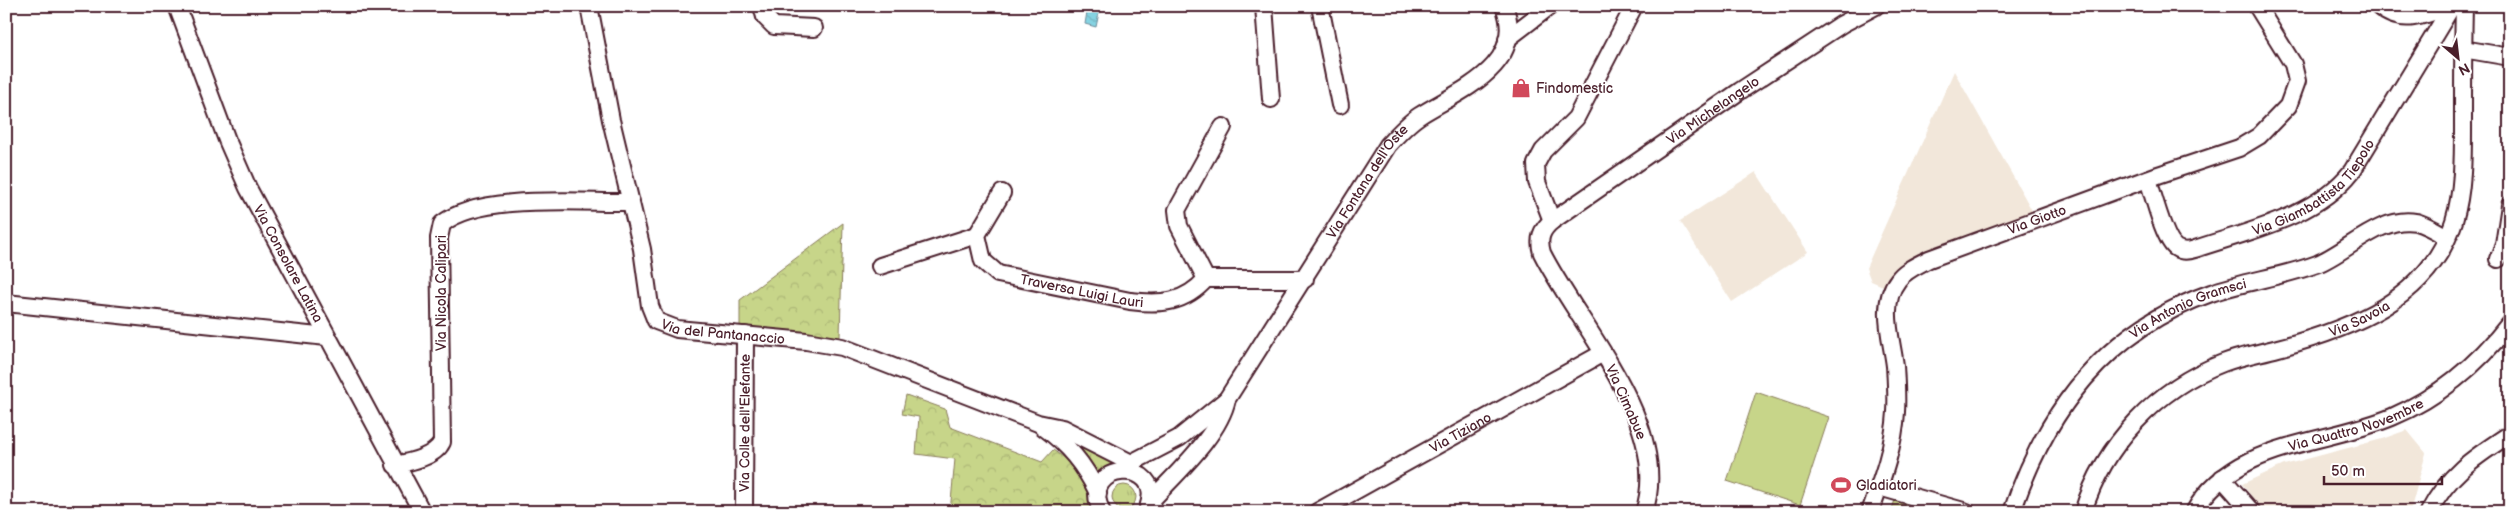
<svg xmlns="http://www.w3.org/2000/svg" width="2516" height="518" viewBox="0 0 2516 518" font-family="'Balsamiq Sans',sans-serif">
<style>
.built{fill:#f2e7da}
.grass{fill:url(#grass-tufts);stroke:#887a5a}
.park{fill:url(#park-crowns);stroke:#887a5a}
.pitch{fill:#c7d589;stroke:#887a5a}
.water{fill:url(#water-waves);stroke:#6d8b99}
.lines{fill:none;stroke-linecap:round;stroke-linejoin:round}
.street-casing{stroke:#4a1f2b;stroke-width:20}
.street{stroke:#fff;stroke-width:16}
.labels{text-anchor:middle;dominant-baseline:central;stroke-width:4;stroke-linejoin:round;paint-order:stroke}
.poi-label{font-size:14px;fill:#4a1f2b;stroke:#fff;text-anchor:start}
.street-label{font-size:14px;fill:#4a1f2b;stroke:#fff}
</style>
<defs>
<pattern id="grass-tufts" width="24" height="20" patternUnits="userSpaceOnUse" patternTransform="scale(1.25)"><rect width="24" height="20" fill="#c7d589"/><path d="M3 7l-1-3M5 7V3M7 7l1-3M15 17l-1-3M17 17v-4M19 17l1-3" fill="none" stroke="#acb676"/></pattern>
<pattern id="park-crowns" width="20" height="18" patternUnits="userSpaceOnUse" patternTransform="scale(1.25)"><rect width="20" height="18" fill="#c7d589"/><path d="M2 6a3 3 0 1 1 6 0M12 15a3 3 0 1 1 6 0" fill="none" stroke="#acb676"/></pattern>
<pattern id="water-waves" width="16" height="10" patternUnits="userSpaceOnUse" patternTransform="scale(1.25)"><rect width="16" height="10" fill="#85d3e2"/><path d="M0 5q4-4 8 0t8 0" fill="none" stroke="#74b5c2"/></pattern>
</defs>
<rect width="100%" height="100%" fill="#fff"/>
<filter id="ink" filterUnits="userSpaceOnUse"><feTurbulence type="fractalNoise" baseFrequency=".02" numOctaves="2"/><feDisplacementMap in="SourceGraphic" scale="10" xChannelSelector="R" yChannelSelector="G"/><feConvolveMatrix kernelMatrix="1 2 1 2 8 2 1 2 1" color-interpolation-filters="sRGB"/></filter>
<g filter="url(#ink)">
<g class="built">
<path d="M1954,71L2034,214L1888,288L1871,281L1866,268Z"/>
<path d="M1756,172L1808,252L1732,302L1680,221Z"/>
<path d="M2407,430L2426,453L2410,512H2264L2242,484L2284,465L2382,439Z"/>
</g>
<g class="grass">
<path d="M1074,443L1110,461L1113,464L1096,475Z"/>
<circle cx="1124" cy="497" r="12"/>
</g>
<g class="park">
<path d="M843,223L840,337L740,328V300Z"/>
<path d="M906,395L945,409L950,427L1042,462L1053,450C1075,465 1089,485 1091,512H950L955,459L916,454L919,417L902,414Z"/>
<path d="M1895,500L1930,512H1891Z"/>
</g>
<path class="pitch" d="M1756,392L1829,417L1800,505L1727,481Z"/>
<path class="water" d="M1088,6L1100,8L1096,27L1085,24Z"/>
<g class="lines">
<defs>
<g id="street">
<path id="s1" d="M177,6L227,140L248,188L422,512"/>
<path id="s2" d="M589,6L611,120L642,249L650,306L656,321L677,329L806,341L842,347L1038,423L1062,428L1131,463"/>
<path d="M762,6L765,17L774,26L814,28"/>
<path d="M1264,6L1271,99"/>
<path d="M1320,6L1340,105"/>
<path d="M2378,6C2401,26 2423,16 2449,6"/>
<path d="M1507,39L1550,6"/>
<path d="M2463,49L2510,57"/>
<path d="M1223,127L1177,210L1179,226L1206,279H1305"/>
<path id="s3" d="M2148,179C2153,194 2164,240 2176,248C2182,252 2189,251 2195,249C2248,231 2315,218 2352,171L2452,6"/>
<path id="s4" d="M1002,193L977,235L983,261L998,274L1130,301C1161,305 1185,303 1206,279"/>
<path d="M1552,221L1537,182L1536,164L1543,151L1576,118L1634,6"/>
<path d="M2498,259L2504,245L2510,205"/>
<path d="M880,266L977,235"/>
<path d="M6,303L327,337"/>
<path d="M1042,426C1068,445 1084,464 1098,493"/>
<path d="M1131,463L1179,438L1226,400"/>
<path d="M395,465C410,462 435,457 442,442L439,238L442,224C479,193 582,203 631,202"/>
<path d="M2222,478L2252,512"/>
<path d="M1879,487L1967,512"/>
<path id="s5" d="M744,512L745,335"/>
<path d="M1102,512C1076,462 1167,456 1148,508"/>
<path id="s6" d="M1155,512L1150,502C1175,474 1219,436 1227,399L1388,145C1398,134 1407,124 1419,116C1458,91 1528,66 1504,6"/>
<path id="s7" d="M1317,512L1603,353"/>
<path id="s8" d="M1644,512C1673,426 1578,325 1542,253C1538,239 1541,230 1552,221L1740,91L1842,24L1876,6"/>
<path id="s9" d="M1870,512C1882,479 1894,447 1896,412C1897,397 1896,382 1895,366C1892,340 1879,304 1898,280C1905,270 1918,265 1929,259L2158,175L2239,148L2259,136L2288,106L2297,81L2293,64L2257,6"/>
<path id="s10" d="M2012,512C2046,410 2106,330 2211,293C2245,281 2282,277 2317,264C2347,252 2381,215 2416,222C2427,225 2438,232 2447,237"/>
<path id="s11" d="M2083,512C2104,444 2157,388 2223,363C2241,356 2260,353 2278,348C2350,329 2429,300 2454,221C2464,188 2463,150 2463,116C2463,79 2463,43 2464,6"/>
<path id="s12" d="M2194,512C2233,441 2326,445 2392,417C2439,397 2479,363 2510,323"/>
<path d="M2429,512C2449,473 2475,457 2510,434"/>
</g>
</defs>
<use href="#street" class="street-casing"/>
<use href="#street" class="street"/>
</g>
</g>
<defs>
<symbol id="shop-bare" viewBox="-9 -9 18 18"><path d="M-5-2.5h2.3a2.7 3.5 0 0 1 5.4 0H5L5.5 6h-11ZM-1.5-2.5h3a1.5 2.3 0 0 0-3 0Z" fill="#d1495b" stroke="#fff" stroke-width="2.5" paint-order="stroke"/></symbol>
<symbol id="stadium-bare" viewBox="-9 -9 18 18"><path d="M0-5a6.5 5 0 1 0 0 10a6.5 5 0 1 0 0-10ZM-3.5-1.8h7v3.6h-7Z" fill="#d1495b" stroke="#fff" stroke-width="2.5" paint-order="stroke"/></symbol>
</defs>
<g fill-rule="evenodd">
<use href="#shop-bare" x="1507" y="74" width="28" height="28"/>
<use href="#stadium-bare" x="1827" y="471" width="28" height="28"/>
</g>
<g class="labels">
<g class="poi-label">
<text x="1536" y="88">Findomestic</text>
<text x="1856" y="485">Gladiatori</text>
</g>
<g class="street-label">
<text stroke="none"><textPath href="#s8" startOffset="518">Via Michelangelo</textPath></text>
<text stroke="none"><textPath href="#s6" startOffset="400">Via Fontana dell'Oste</textPath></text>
<text stroke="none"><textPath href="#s3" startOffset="232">Via Giambattista Tiepolo</textPath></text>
<text stroke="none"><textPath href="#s9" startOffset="391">Via Giotto</textPath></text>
<text stroke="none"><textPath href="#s1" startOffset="281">Via Consolare Latina</textPath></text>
<text stroke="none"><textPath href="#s4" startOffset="181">Traversa Luigi Lauri</textPath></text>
<text transform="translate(441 293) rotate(-90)">Via Nicola Calipari</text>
<text stroke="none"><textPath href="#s10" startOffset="280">Via Antonio Gramsci</textPath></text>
<text stroke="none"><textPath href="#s11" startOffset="355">Via Savoia</textPath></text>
<text stroke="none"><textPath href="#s2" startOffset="391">Via del Pantanaccio</textPath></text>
<text transform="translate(1626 402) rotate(66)">Via Cimabue</text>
<text stroke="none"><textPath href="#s5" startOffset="89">Via Colle dell'Elefante</textPath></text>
<text stroke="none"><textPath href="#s12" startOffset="189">Via Quattro Novembre</textPath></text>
<text stroke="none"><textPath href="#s7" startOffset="164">Via Tiziano</textPath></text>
</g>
</g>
<rect width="2516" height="518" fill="none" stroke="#fff" stroke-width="25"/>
<rect x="12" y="12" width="2491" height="493" fill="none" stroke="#4a1f2b" stroke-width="2" filter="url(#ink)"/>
<g transform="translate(2458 58) rotate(152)" stroke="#ffffff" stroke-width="4" paint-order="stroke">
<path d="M0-4L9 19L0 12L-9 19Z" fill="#4a1f2b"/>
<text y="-8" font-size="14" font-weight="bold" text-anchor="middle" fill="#4a1f2b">N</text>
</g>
<path d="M2324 476v8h118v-8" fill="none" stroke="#4a1f2b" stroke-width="2.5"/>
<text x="2331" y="476" font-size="15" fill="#4a1f2b" stroke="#ffffff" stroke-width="4" paint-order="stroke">50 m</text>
</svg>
